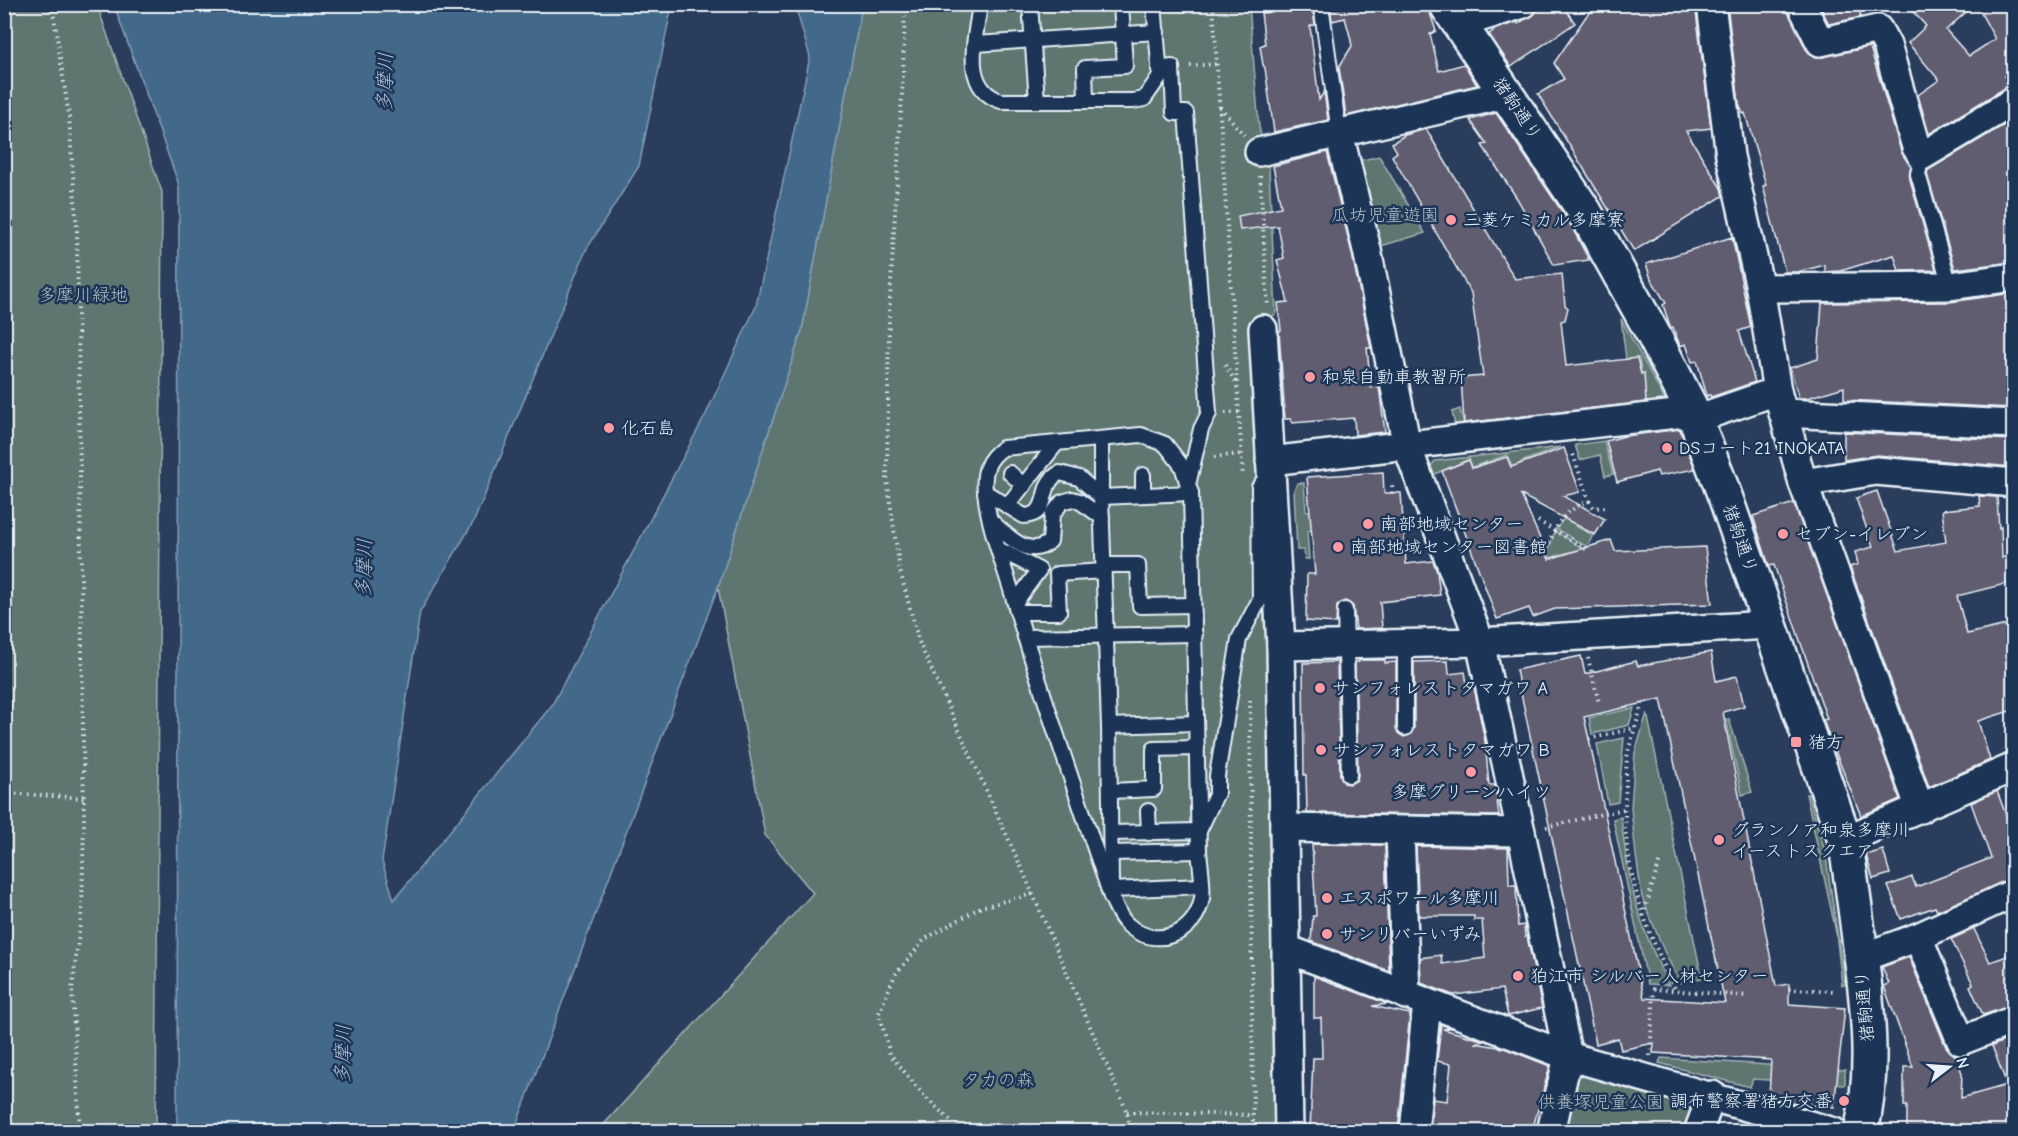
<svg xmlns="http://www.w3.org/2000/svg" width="2018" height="1136" viewBox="0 0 2018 1136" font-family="'Comic Neue','Klee One',sans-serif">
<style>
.green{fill:#5e746f;stroke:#a3b2b4;stroke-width:1.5}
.water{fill:#42698a;stroke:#849fb6;stroke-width:1.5}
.building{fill:#615d6f;stroke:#e8f1f8;stroke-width:1.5;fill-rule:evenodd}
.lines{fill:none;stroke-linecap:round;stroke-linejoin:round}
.service-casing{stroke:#e8f1f8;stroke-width:18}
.minor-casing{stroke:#e8f1f8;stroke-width:32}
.tertiary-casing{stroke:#e8f1f8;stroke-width:38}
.path{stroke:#e8f1f8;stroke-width:4;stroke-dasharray:1.5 4.5;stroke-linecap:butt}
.service{stroke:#1d3557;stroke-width:14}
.minor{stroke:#1d3557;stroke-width:27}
.tertiary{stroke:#1d3557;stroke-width:33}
.poi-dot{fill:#ff9aa2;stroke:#1d3557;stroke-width:2}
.labels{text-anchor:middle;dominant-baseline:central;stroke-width:5;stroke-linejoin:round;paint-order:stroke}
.street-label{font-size:18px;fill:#e8f1f8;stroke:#1d3557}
.park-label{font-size:18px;fill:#b1bfc1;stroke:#1d3557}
.poi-label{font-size:18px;fill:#e8f1f8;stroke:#1d3557;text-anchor:start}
.water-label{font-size:20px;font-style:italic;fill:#aec1d2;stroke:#1d3557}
</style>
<rect width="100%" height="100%" fill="#2b3d5c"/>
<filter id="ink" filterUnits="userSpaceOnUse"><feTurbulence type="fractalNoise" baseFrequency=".0167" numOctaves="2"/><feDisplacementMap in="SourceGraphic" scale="12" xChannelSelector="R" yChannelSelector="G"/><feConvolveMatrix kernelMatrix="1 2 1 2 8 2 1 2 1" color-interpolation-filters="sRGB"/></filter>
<g filter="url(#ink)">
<g class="green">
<path d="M5,4L97,5L162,192L156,1131H5Z"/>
<path d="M862,5H1249L1259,127L1269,169L1276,313L1258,331L1273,592L1282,1131L597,1132L813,893L765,835L718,587L802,330Z"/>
<path d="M1379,156L1425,233L1367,250L1346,164Z"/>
<path d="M1621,319L1667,404L1456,430L1452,412L1460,409L1464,425L1646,404L1639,358L1626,359Z"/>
<path d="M1604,441L1613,474L1605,476L1600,455L1580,460L1575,445Z"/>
<path d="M1561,447L1521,462L1531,490L1523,493L1507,455L1472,467L1469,459L1433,475L1430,467L1435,461Z"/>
<path d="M1298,483H1304L1306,511L1327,510L1328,529L1307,531L1309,559H1305L1304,550H1297L1294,490Z"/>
<path d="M1581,506L1585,508L1575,526L1593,535L1587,547L1556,529C1563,520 1570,509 1581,506Z"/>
<path d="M1555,531L1586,550L1569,552L1550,558L1548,551Z"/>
<path d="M1634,708L1629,725L1592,734L1589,718Z"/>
<path d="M1647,713L1702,978L1680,983L1664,951L1642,897L1636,855L1631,808L1635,753Z"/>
<path d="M1726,719H1729L1752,792L1742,795Z"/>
<path d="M1624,738L1618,802L1608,804L1597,744Z"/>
<path d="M1806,794H1808L1825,851L1845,985H1842L1836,932Z"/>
<path d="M1621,817C1628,884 1638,924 1669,985L1648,984L1613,819Z"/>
<path d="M1661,1058L1845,1070V1085L1753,1079L1750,1087L1659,1063Z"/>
<path d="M1587,1069L1691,1098L1696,1109L1688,1131L1561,1132L1576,1075Z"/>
</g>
<path class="water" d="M114,5H672L639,166L586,250L474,521L420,612L382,861L394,900L552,705L706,414L756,306L810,57L795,5H862L802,330L718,587L514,1131H177L179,185Z"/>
<g class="building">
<path d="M1279,4H1312L1315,25L1310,26L1319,100L1324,92L1328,120L1274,132L1265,68L1263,65L1260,46L1265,44L1261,13L1280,11Z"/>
<path d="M1330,4H1427L1436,31L1430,34L1439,71L1464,64L1477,85L1346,116L1339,67L1352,46L1350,36L1345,18L1332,21Z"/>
<path d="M1548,4H1562L1575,23L1511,67L1489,34L1496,29L1517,22L1518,24Z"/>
<path d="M1602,4H1695L1711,128L1686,131L1721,188L1723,196L1634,251L1538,94L1564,79L1554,63L1587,15Z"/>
<path d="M1727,4H1785L1806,49L1816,57H1823L1870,47L1901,151L1911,166L1909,176L1936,270L1899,271L1894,255L1840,271L1825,272V265L1797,272H1785L1763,186L1766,185L1745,113L1743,114L1739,104Z"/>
<path d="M1819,4H1858L1861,17L1829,24Z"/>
<path d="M1906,4H1975L1946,30L1969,56L1995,39L1976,4H2008L2013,14V71L2004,76L2010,85L1929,134L1918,95L1939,80L1908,43L1926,26Z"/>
<path d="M1496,113L1569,222L1589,260L1554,265L1518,200L1482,145L1487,144L1470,120Z"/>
<path d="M2009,122L2013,130V262L1955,269L1927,174L1928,170Z"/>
<path d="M1426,129L1515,279L1562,274L1565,305L1568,308L1565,320L1561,321L1566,366L1637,358L1641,374L1644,373L1646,402L1464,423L1461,378L1483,376L1471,293L1392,156L1397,152L1392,143L1405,135Z"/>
<path d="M1327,152L1352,253L1371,348H1367L1371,388L1379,387L1385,432L1355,435L1354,418L1292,423L1291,419H1285L1279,331L1281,330L1278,303L1288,302L1277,260L1284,258L1278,226L1240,230L1238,216L1281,207L1273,166Z"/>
<path d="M1732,237L1751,327L1739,331L1755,382L1711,397L1710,395L1707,396L1697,361L1692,362L1686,344L1680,346L1673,327L1671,328L1669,323L1663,305L1666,303L1651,279L1646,264Z"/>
<path d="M2013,293V408L1844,400V387L1807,398H1799L1790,368L1818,359L1822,303L1950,302Z"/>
<path d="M1680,429L1695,469L1659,476L1657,471L1617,482L1606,441L1625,436Z"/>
<path d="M1844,432L2013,440V467L1877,455L1844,460Z"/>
<path d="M1564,448L1580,492L1563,496L1605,519L1595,535L1521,495L1549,559L1611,540L1615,551L1705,547L1712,604L1555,609L1533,617L1529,608L1497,619L1442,471L1469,460L1472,468L1507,457L1511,467Z"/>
<path d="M1383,472L1384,493H1401L1406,564L1433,561L1437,572L1440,595L1380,602L1382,628L1356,629L1353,606L1345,601L1337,606L1336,623L1306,621L1307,574H1315L1307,477Z"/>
<path d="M1877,491L1898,551L1946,542L1942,510L1980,506L1979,496L1997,497L1999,528L2001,527L2002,558L2007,556L2013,582L1957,596L1967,634L2011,624L2013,636V710L1978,721L1990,760L1929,787L1850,567L1858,564L1855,552L1873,547L1856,498Z"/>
<path d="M1794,503L1900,799L1861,816L1827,731L1823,720L1827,719L1774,565L1769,566L1753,516Z"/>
<path d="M1711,652L1716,681L1737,676L1744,706L1723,712L1776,986L1789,984V1004L1845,1008L1834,1107L1789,1103L1769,1097L1771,1060L1653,1053L1654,1043L1621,1050L1618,1038L1596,1044L1516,670L1581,656L1585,674L1636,661L1638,666ZM1661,699L1725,1003L1644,998L1589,739L1584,717Z"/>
<path d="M1359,660H1385V663L1396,662V728L1398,733L1404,737L1410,735L1414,728V662L1448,661L1449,674L1465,672L1467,683L1473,682L1485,741L1489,785H1495L1499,816L1307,813L1306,775H1304L1303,663L1337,662L1340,775L1344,783L1350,784L1357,780L1358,775L1355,662H1359Z"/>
<path d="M1997,791L2013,834V878L1937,911L1935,907L1901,919L1888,886L1912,877L1916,887L1991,858L1971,803Z"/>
<path d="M1312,844L1385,845L1389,971L1311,941L1313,916H1316Z"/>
<path d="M1416,846L1508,848L1509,885H1516L1518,926L1524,925L1525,937L1527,936L1542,1008L1508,1016L1502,989L1453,995L1421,983L1420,958L1441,955L1442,964L1485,958L1482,920H1474V916H1419Z"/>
<path d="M1883,850L1890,874L1873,879L1866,855Z"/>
<path d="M1974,929L1990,962L2013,954V1005L1983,1015L1970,986L1973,984L1951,939Z"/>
<path d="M1909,957L1946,1047L1955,1055L1962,1073L1961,1098L2007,1085L1992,1046L2013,1037V1131H1907V1106H1904V1067H1913L1884,986L1889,984L1882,967Z"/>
<path d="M1314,976L1388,1004L1372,1006L1410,1014L1398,1131H1310L1313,1058H1322L1321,1018H1314Z"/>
<path d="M1441,1024L1450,1028L1443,1029L1485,1041L1475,1043L1504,1048L1550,1066L1532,1131H1430L1433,1099L1447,1101L1451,1064L1437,1061Z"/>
</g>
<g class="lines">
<defs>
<g id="service">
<path d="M980,4C976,37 960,88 1001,101H1133L1144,99L1160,76L1154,4"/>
<path d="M1030,4L1037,101"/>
<path d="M1321,4L1339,133"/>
<path d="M976,44L1157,32"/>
<path d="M1159,69L1172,67L1174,113H1186L1209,413L1201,429L1188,485L1191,493L1199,851C1200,863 1204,889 1202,898C1196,935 1155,950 1128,925C1120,919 1116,906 1111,897C1078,796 1041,695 1012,593C1002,560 988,525 985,491C983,472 987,459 1003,448L1141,435L1165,444L1182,466L1188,485"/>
<path d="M1086,101L1085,68L1125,66L1121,4"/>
<path d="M1922,156L1918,174L1950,286"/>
<path d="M1101,439V497L1109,726L1111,884"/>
<path d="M1010,473L1024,486"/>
<path d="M1143,475V495"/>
<path d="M985,492L1024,516C1054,514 1036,484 1060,473L1079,478L1101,497L1191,493"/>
<path d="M1007,506L1057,443"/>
<path d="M990,520C1006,534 1029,561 1050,541L1052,515L1062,502L1072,499L1079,501L1102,517"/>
<path d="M1000,550L1039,570L1015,603"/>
<path d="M1104,565H1138L1140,606L1193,605"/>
<path d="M1345,610L1349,775"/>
<path d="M1017,612H1059L1057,574L1104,571"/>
<path d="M1025,637L1195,634"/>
<path d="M1405,644V728"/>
<path d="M1109,726L1196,723"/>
<path d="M1110,791L1154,789V749L1197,748"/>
<path d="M1148,811L1149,833"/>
<path d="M1111,833L1199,831L1217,793V776L1239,639L1260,599L1259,487L1265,479"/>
<path d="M1111,853L1199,851"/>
<path d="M1111,890L1201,886"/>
</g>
<g id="minor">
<path d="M1711,4L1730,156L1760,288L1777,391L1803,483L1920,809"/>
<path d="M1801,4L1820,42L1878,29L1887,45L1916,147L1922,156L2014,101"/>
<path d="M1459,24L1523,4"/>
<path d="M1339,133L1367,250L1407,446L1480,642L1521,832L1568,1056L1551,1132"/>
<path d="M1259,152L1507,94"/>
<path d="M1760,288L1950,286L2014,277"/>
<path d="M1263,329L1281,646L1289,1132"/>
<path d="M1783,413L2014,424"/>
<path d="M1696,419L1777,391"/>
<path d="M1270,461L1693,412"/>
<path d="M1803,483L1876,471L2014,483"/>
<path d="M1281,646L1480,642L1769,625"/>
<path d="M1284,828L1521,832"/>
<path d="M1400,831L1406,995"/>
<path d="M1845,840L2014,767"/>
<path d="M1918,937L1961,1041L2014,1020"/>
<path d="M1287,949L1568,1056L1834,1132"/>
<path d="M1861,958L1918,937L2014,893"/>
<path d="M1414,1132L1427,1003"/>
<path d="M1698,1132L1712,1095"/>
</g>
<path id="tertiary" d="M1446,4L1585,212L1653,334L1693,412L1726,499L1845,840C1852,881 1857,922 1862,963C1869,1019 1874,1076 1861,1132"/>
</defs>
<use href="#service" class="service-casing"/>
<use href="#minor" class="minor-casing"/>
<use href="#tertiary" class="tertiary-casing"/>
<g class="path">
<path d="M52,4L69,116L77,231L84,820L82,910L72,989L80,1132"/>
<path d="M905,4L903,77L889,317L887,480L900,571L919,642L1021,867L1127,1112L1131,1132"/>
<path d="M1213,4L1243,477"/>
<path d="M1190,66L1216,64"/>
<path d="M1220,107L1244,135"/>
<path d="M1260,176L1268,306"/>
<path d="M1225,365L1237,384"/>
<path d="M1225,413L1239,412"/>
<path d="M1214,457L1242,454"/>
<path d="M1392,493V483H1394"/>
<path d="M1589,501L1594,508L1607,507"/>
<path d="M1538,521L1586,549"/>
<path d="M1547,549C1556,524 1563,511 1589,501L1572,451"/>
<path d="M1588,658L1599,703"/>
<path d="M1250,700L1253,1132"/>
<path d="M1642,703C1638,720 1632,736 1628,752C1626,762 1626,774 1626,784C1620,865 1642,920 1676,991"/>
<path d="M1589,739L1635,728"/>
<path d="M4,793L84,798"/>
<path d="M1546,827L1624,809"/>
<path d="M1643,916L1660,860"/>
<path d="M1789,989L1837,991"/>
<path d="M1650,1056L1654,989L1748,996"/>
<path d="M1127,1112L1252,1115"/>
<path d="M950,1120L924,1096L890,1054L879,1013L895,975L925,939L981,907L1033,894"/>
</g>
<use href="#service" class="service"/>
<use href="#minor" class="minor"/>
<use href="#tertiary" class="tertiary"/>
</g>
</g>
<g class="poi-dot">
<circle cx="1451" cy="220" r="6"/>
<circle cx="1310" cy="377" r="6"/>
<circle cx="609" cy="428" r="6"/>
<circle cx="1667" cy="448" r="6"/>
<circle cx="1368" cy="524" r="6"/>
<circle cx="1783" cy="534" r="6"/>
<circle cx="1338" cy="547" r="6"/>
<circle cx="1320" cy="688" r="6"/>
<rect x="1790" y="736" width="12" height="12" rx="3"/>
<circle cx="1321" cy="750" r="6"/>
<circle cx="1471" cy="772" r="6"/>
<circle cx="1719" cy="840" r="6"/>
<circle cx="1327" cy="898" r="6"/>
<circle cx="1327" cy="934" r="6"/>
<circle cx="1518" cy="976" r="6"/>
<circle cx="1844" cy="1101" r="6"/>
</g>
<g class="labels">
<g class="street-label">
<text transform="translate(1517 109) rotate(56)">猪駒通り</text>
<text transform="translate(1740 539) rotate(71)">猪駒通り</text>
<text transform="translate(1865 1006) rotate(-95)">猪駒通り</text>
</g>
<g class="park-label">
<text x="1385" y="215">瓜坊児童遊園</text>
<text x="83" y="295">多摩川緑地</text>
<text x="998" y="1080">タカの森</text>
<text x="1601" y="1102">供養塚児童公園</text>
</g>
<g class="poi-label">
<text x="1463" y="220">三菱ケミカル多摩寮</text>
<text x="1322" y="377">和泉自動車教習所</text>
<text x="621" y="428">化石島</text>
<text x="1679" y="448">DSコート21 INOKATA</text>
<text x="1380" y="524">南部地域センター</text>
<text x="1795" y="534">セブン-イレブン</text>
<text x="1350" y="547">南部地域センター図書館</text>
<text x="1332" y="688">サンフォレストタマガワ A</text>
<text x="1808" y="742">猪方</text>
<text x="1333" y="750">サンフォレストタマガワ B</text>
<text x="1471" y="792" text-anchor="middle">多摩グリーンハイツ</text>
<text x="1731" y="830">グランノア和泉多摩川<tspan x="1731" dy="21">イーストスクエア</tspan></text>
<text x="1339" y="898">エスポワール多摩川</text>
<text x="1339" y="934">サンリバーいずみ</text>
<text x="1530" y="976">狛江市 シルバー人材センター</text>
<text x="1832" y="1101" text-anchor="end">調布警察署猪方交番</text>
</g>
<g class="water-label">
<text transform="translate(385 82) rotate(-88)">多摩川</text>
<text transform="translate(364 568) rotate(-88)">多摩川</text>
<text transform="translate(343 1054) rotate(-88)">多摩川</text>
</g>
</g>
<rect width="2018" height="1136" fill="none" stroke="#1d3557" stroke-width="24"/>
<rect x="12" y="12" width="1994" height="1112" fill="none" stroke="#e8f1f8" stroke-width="2" filter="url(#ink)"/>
<g transform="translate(1949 1067) rotate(73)" stroke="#1d3557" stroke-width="4.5" paint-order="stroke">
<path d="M0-4.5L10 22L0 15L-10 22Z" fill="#e8f1f8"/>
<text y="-9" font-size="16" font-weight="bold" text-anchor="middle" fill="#e8f1f8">N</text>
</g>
</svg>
